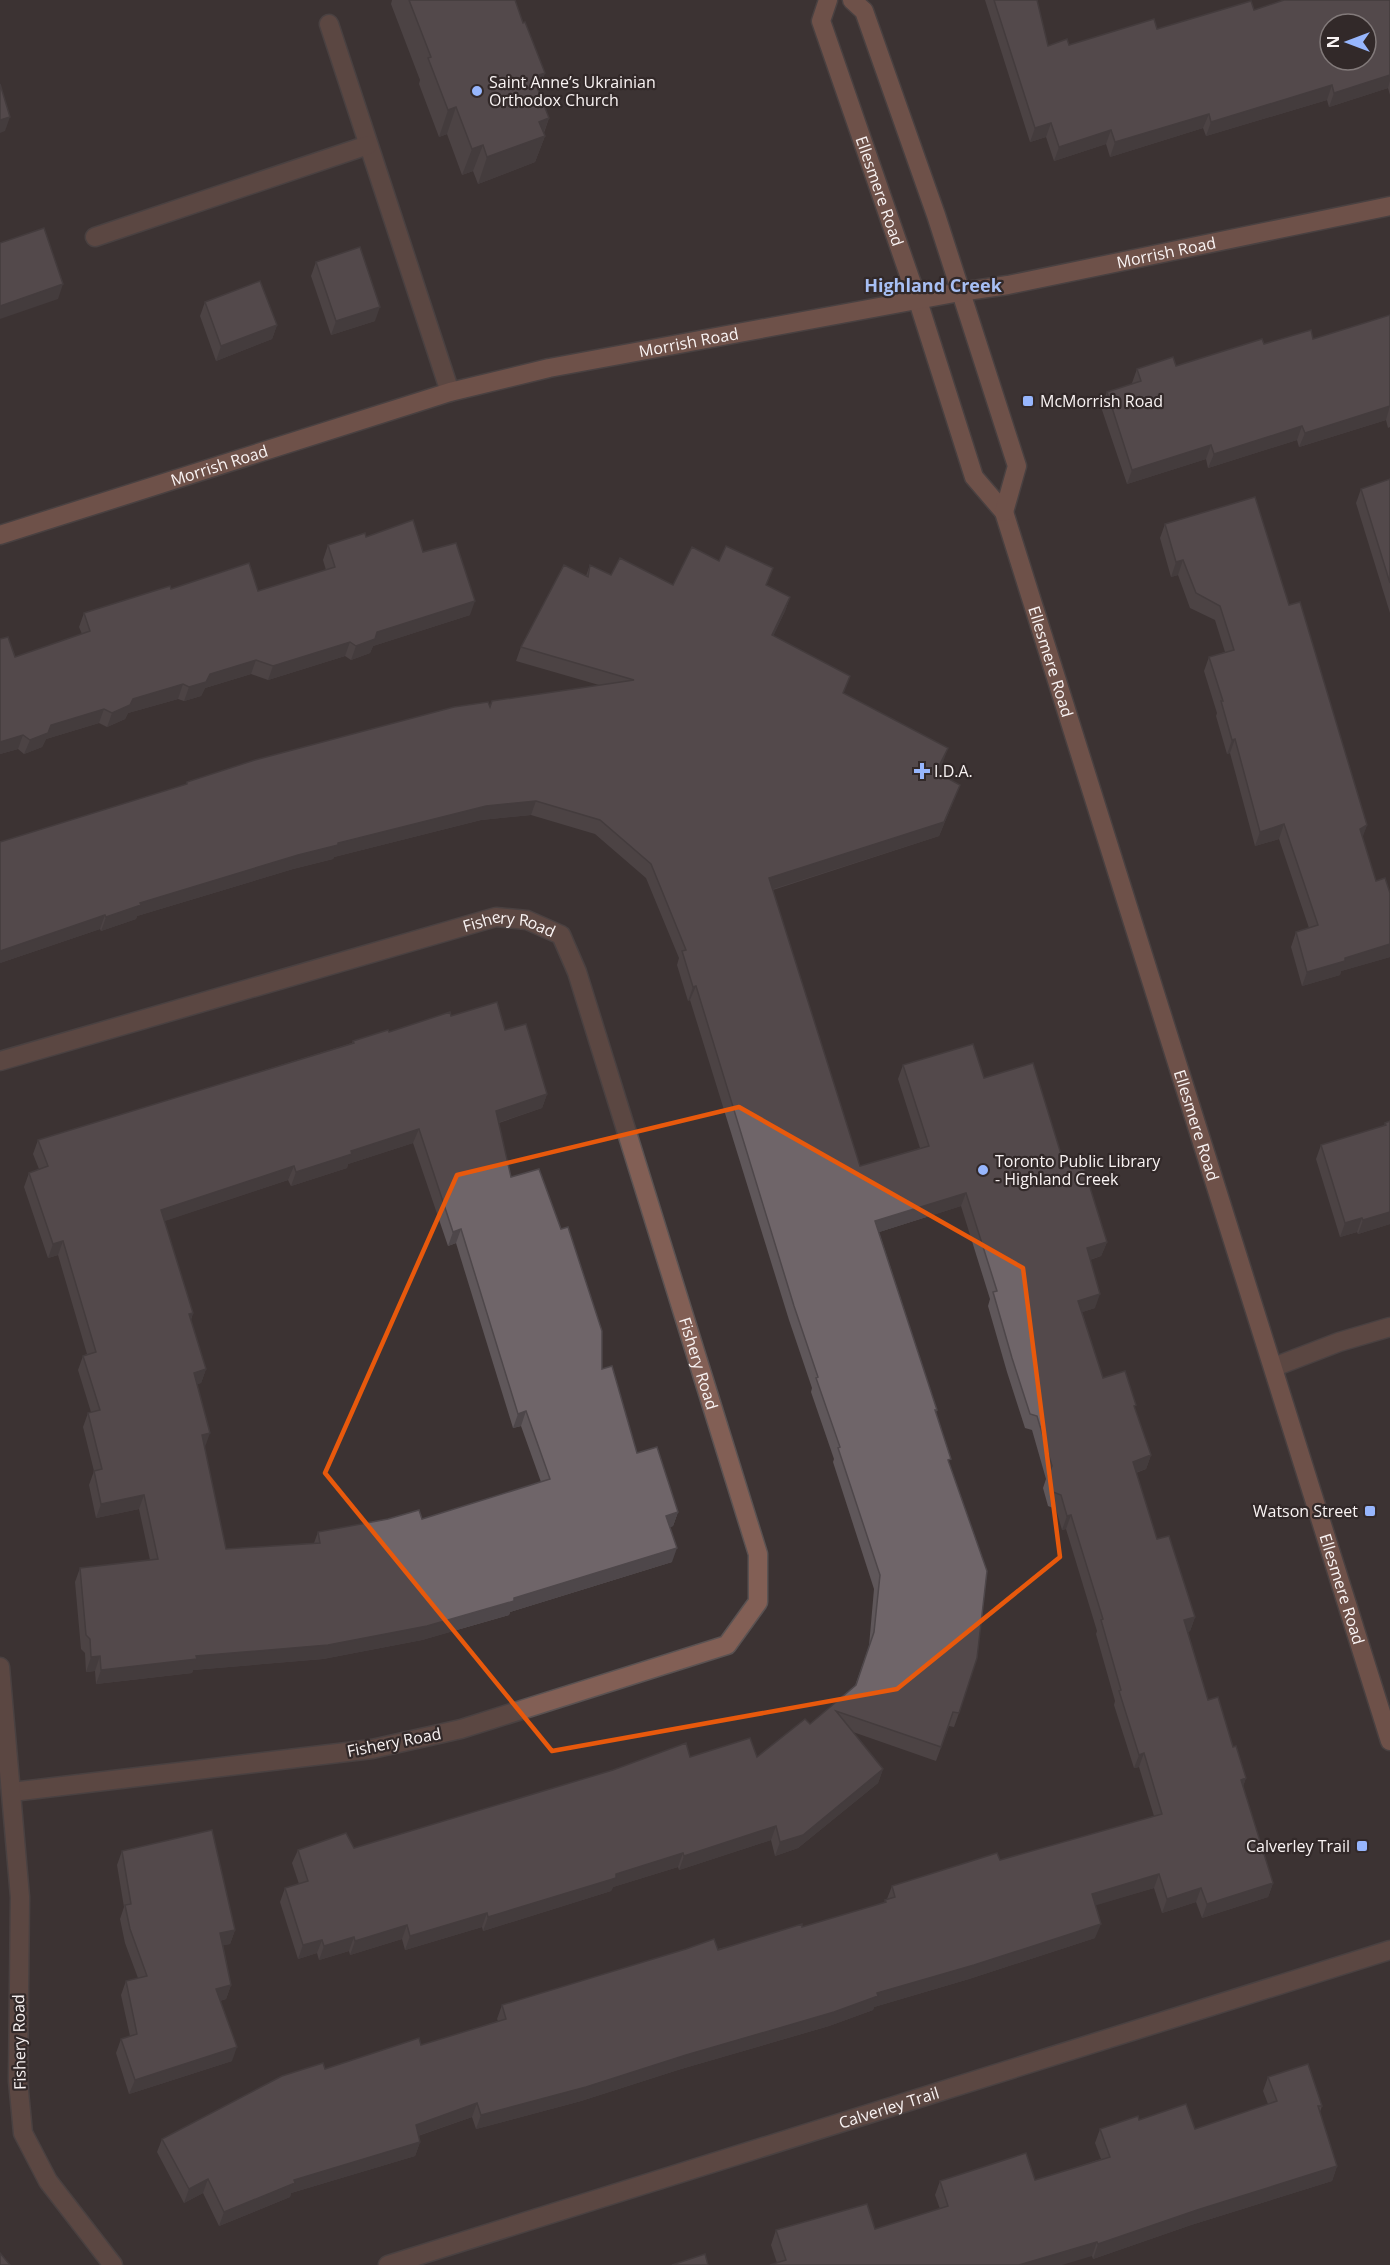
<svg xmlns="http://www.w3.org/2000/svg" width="1390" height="2265" viewBox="0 0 1390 2265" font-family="'Open Sans',sans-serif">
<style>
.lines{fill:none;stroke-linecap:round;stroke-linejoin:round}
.lane-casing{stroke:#5a5252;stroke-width:21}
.street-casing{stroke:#5a5252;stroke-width:21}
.secondary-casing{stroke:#5a5252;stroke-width:21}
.lane{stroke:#825f55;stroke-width:18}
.street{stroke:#825f55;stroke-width:18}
.secondary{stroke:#ac7565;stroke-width:18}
.wall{fill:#5f575a;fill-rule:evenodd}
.shaded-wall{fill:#4e474a}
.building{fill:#6f6569;stroke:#4e474a;stroke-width:1.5;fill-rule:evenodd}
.marked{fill:none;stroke:#e8590c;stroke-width:4.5;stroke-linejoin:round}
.poi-dot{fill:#97b6fd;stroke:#322929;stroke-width:2}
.labels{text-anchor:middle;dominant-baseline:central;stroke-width:4.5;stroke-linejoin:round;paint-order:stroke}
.poi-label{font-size:16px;fill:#f9f3f3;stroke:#322929;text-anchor:start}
.street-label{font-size:16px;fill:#f9f3f3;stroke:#322929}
.neighbourhood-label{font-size:18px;font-weight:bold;fill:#a7bff4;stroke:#322929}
</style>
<rect width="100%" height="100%" fill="#3c3333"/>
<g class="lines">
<defs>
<g id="lane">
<path d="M329,24L450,392"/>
<path d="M95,237L368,145"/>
</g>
<g id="street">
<path id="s1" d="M0,1061L496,917L527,920L561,935L577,972L758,1554V1602L727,1645L461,1729L372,1749L12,1792"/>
<path d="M1274,1367L1339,1342L1390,1327"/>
<path d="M0,1667L20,1897L18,2081L23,2133L48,2181L113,2265"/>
<path id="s2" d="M388,2265L1390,1950"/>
</g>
<g id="secondary">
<path id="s3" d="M828,0L821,21L918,301L974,477L1004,512L1390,1741"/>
<path d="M852,0L864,11L936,215L1017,466L1004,512"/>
<path id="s4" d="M0,535L450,392L549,368L960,292L1008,285L1390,206"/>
</g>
</defs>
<use href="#lane" class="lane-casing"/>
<use href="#street" class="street-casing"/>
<use href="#secondary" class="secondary-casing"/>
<use href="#lane" class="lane"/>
<use href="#street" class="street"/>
<use href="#secondary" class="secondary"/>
</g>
<g class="wall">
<path d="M392,0H515L523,23L545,73L538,91L549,118L544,133L545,136L535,162L478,184L473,171L462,175L447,134L439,137L419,84L420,80L391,4Z"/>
<path d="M985,0H1037L1048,46L1069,45L1157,29L1254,10L1390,0V95L1388,88L1329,107L1327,100L1206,136L1203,128L1110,157L1106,144L1054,161L1046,137L1030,142Z"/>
<path d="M316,262L375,321L331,335L311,276Z"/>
<path d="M205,302L277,325L272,339L216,361L200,316Z"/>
<path d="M1390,315V427L1388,428L1386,420L1299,447L1297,440L1208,468L1206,459L1127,484L1101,407L1107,392L1132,384V383L1137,369L1176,366L1264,344L1313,339Z"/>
<path d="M1390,479V613L1356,503L1361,489Z"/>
<path d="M1165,524L1289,605L1367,825L1362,837L1376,881L1390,893V957L1341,971L1340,975L1302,986L1291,947L1296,932L1309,928L1279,839L1255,846L1230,753L1227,754L1216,716L1217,713L1204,671L1209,657L1225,652L1215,620L1190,608L1178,575L1171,577L1160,538Z"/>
<path d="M366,537L423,552L470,615L373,646L370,653L351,660L345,656L268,680L251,674L205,688L201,696L184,701L178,699L128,713L125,719L107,727L99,723L46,739L42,747L24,754L18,749L0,754V639L15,657L82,634L79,627L84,613L171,589L258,591L326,570L323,560L328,545Z"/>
<path d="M590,565L611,575L673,585H767L790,597L785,611L773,636L843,693L948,748L937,773L960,785L939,836L773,890L860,1166L920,1148L898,1079L903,1065L984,1078L1065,1167L1107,1242L1101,1256L1090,1260L1095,1308L1082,1312L1103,1378L1135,1409L1151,1455L1146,1469L1136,1473L1157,1539L1195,1617L1190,1631L1188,1632L1208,1700L1233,1747L1246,1778L1243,1786L1273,1883L1268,1897L1202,1918L1196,1902L1162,1913L1154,1888L1095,1905V1938L969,1979L874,2007L873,2010L829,2026L681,2069L581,2101L476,2129L472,2117L418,2136L420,2142L415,2156L291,2193L290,2197L219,2226L203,2193L184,2203L157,2152L162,2139L325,2069L421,2045L498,2021L497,2019L502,2005L802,1927L884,1903L885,1900L887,1899L892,1886L1000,1860L1154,1816L1139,1767L1134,1768L1114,1705L1115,1701L1096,1634L1097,1631L1066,1529L1062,1530L1056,1509L1048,1506L1043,1488L1046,1479L1032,1430L1025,1428L1007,1372L988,1306L990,1299L961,1206L879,1232L937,1410L936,1412L949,1464L959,1713L954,1727L949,1726L936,1761L853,1732L883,1769L878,1783L798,1848L775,1856L771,1840L679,1870L678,1867L613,1887L611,1891L483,1931L482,1927L405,1950L402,1939L350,1955L349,1951L319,1960L317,1953L298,1959L280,1902L285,1888L299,1884L292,1863L298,1850L354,1848L690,1757H757L810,1724L855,1686L869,1646L874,1589L833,1462L834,1459L811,1392L812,1388L789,1320L690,1000L688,1001L677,965L679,958L646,878L595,834L531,815L481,820L334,857L333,859L293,869L137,916L136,919L101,931L100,929L0,963L186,785L187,782L490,707L599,685L516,661L521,647L586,576Z"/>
<path d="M451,1016L505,1030L547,1094L542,1108L499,1123L511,1177L602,1369L637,1453L678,1512L673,1526L670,1527L672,1562L510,1612L509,1615L422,1640L323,1659L193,1670L192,1673L96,1684L95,1671L86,1672L85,1653L81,1649L75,1582L80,1568L150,1560L139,1509L96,1518L89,1485L94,1471L83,1427L88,1413L91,1412L78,1370L83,1356L87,1354L58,1255L48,1258L24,1187L29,1173L39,1169L33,1154L38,1140L352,1043L353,1041ZM413,1143L448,1246L456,1243L513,1428L521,1426L541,1482L422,1519L318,1532L314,1543L226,1549L204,1447H205L197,1384L201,1383L206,1369L191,1320L193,1313L164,1221L288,1180L291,1186L347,1168L348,1164Z"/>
<path d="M1390,1121V1224L1358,1234L1357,1232L1340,1237L1316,1159L1321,1145L1384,1126L1385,1123Z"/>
<path d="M122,1851L235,1930L230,1944L223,1945L231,1985L226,1999L220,2001L232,2061L129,2094L116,2053L121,2039L130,2036L121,1995L126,1981L138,1978L125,1943L120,1919L124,1907L117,1865Z"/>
<path d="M1268,2077L1322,2106L1320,2112L1337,2166L1332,2181L1191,2225L1093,2259L1092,2256L777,2263L771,2245L776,2230L875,2229L940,2209L935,2195L940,2181L1035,2180L1101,2159L1095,2143L1100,2129L1139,2120L1195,2129L1268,2104L1263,2091Z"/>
</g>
<g class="shaded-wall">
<path d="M545,73L535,99L533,77Z"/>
<path d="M1390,75V81L1388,88L1329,107L1334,93Z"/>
<path d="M1332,85L1327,100L1206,136L1211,122Z"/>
<path d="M456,107L447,134L439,137L448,110Z"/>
<path d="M1209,114L1203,128L1110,157L1115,142Z"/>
<path d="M10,117L5,131L0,133V120Z"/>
<path d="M549,118L542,137L545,136L535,162L478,184L487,157L539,122Z"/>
<path d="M1051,123L1046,137L1030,142L1035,128Z"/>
<path d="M1111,130L1106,144L1054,161L1059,147Z"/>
<path d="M483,145L473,171L462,175L472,149Z"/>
<path d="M63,284L58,299L0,319V306Z"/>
<path d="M380,307L375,321L331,335L336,321Z"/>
<path d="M277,325L272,339L216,361L221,346Z"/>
<path d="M1390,406L1386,420L1299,447L1305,433Z"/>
<path d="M1302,426L1297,440L1208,468L1214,454Z"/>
<path d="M1211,445L1206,459L1127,484L1132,470Z"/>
<path d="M1183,560L1178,575L1171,577L1176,562Z"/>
<path d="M790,597L785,611L767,649L772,635Z"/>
<path d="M475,601L470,615L373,646L370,653L351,660L356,646L377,632Z"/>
<path d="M350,642L345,656L268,680L273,666Z"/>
<path d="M256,660L251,674L205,688L201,696L184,701L189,687L210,674Z"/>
<path d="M183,684L178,699L128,713L125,719L107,727L112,713L133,699Z"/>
<path d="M104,709L99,723L46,739L42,747L24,754L30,740L51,725Z"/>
<path d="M23,735L18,749L0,754V742Z"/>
<path d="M1235,739L1230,753L1227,754L1232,740Z"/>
<path d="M948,748L943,762L931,786L936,772Z"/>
<path d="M960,785L939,836L764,892L769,878Z"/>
<path d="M536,801L531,815L481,820L334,857L333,859L293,869L137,916L136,919L101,931L106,917L140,903L338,843L486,806Z"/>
<path d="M1284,824L1279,839L1255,846L1260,832Z"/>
<path d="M1367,825L1362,839L1360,829Z"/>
<path d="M105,915L100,929L0,963V951Z"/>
<path d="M1390,944V957L1341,971L1340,975L1302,986L1307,972L1345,958Z"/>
<path d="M696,986L690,1000L688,1001L693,987Z"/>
<path d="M547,1094L542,1108L491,1125L496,1111Z"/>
<path d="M419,1129L413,1143L348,1164L347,1168L291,1186L296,1172L351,1151Z"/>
<path d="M294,1166L288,1180L156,1224L161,1210Z"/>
<path d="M966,1193L961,1206L870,1235L875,1221Z"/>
<path d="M1390,1212V1224L1358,1234L1363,1220Z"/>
<path d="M1362,1218L1357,1232L1340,1237L1345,1223Z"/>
<path d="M461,1229L456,1243L448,1246L453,1232Z"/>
<path d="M63,1241L58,1255L48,1258L53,1244Z"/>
<path d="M1107,1242L1101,1256L1082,1262L1087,1248Z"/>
<path d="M1100,1294L1095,1308L1073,1315L1078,1301Z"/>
<path d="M193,1313L188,1327L189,1314Z"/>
<path d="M206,1369L201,1383L189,1387L194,1373Z"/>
<path d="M526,1411L521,1426L513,1428L518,1414Z"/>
<path d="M210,1433L205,1447L196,1449L202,1435Z"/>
<path d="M1151,1455L1146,1469L1128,1475L1133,1462Z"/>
<path d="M144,1495L139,1509L96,1518L101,1504Z"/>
<path d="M678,1512L673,1526L661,1530L666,1516Z"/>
<path d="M1071,1515L1066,1529L1062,1530L1067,1516Z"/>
<path d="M677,1548L672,1562L510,1612L509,1615L422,1640L323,1659L193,1670L192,1673L96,1684L101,1670L514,1598Z"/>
<path d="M1195,1617L1190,1631L1179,1634L1184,1620Z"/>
<path d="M100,1656L95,1671L86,1672L91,1657Z"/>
<path d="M1144,1753L1139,1767L1134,1768L1139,1755Z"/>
<path d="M883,1769L878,1783L798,1848L775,1856L780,1842Z"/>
<path d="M1246,1778L1241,1792V1780Z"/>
<path d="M776,1826L771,1840L679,1870L684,1856Z"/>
<path d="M683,1853L678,1867L613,1887L611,1891L483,1931L488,1917L616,1874Z"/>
<path d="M1159,1874L1154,1888L1087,1908L1092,1894Z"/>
<path d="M1273,1883L1268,1897L1202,1918L1207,1904Z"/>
<path d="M1201,1888L1196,1902L1162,1913L1167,1899Z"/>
<path d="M487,1913L482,1927L405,1950L410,1936Z"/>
<path d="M1101,1924L1095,1938L969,1979L874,2007L873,2010L829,2026L681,2069L581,2101L476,2129L481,2115Z"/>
<path d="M407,1925L402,1939L350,1955L355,1941Z"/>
<path d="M235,1930L230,1944L215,1947L220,1933Z"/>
<path d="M354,1937L349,1951L319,1960L324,1946Z"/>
<path d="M322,1940L317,1953L298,1959L303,1945Z"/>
<path d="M231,1985L226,1999L211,2003L216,1989Z"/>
<path d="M237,2047L232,2061L129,2094L135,2080Z"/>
<path d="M477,2103L472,2117L411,2138L416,2125Z"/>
<path d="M420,2142L415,2156L291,2193L290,2197L219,2226L224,2212L294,2180Z"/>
<path d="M1337,2166L1332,2181L1191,2225L1093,2259L1098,2244L1197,2210Z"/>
<path d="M208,2179L203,2193L184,2203L189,2189Z"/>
<path d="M1097,2242L1092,2256L1062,2265H1019Z"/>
</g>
<g class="building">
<path d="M409,0H515L523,23L525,22L545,73L533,77L549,118L539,122L545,136L487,157L483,145L472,149L456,107L448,110L428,58L431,57Z"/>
<path d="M994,0H1037L1048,46L1067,39L1069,45L1154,19L1157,29L1251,1L1254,10L1284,0H1390V75L1334,93L1332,85L1211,122L1209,114L1115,142L1111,130L1059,147L1051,123L1035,128ZM1330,24H1366V60H1330Z"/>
<path d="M0,84L10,117L0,120Z"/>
<path d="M44,228L63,284L0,306V243Z"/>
<path d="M360,247L380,307L336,321L316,262Z"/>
<path d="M260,281L277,325L221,346L205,302Z"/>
<path d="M1390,315V406L1305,433L1302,426L1214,454L1211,445L1132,470L1107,392L1141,381L1137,369L1173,357L1176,366L1262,339L1264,344L1311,330L1313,339Z"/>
<path d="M1390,479V583L1361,489Z"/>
<path d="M1255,497L1289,605L1300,602L1367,825L1360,829L1376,881L1385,878L1390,893V944L1345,958V961L1307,972L1296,932L1318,925L1284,824L1260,832L1235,739L1232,740L1221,701H1223L1209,657L1234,650L1220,606L1196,593L1183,560L1176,562L1165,524Z"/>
<path d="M413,520L423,552L456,543L475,601L377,632L375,639L356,646L350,642L273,666L256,660L210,674L206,682L189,687L183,684L133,699L130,705L112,713L104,709L51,725L48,733L30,740L23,735L0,742V639L8,637L15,657L90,631L84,613L170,586L171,589L249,563L258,591L335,567L328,545L365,533L366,537Z"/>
<path d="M726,546L773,568L766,585L790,597L772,635L850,676L843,693L948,748L936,772L960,785L944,822L769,878L860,1166L929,1146L903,1065L973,1044L984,1078L1033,1063L1065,1167L1082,1162L1107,1242L1087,1248L1100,1294L1078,1301L1103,1378L1125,1371L1136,1405L1134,1406L1151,1455L1133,1462L1157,1539L1169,1536L1195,1617L1184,1620L1208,1700L1218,1697L1233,1747L1236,1746L1246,1778L1241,1780L1273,1883L1207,1904L1201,1888L1167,1899L1159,1874L1092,1894L1101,1924L974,1965L877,1993L878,1996L834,2012L686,2055L586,2087L481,2115L477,2103L416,2125L420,2142L294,2180L295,2183L224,2212L208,2179L189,2189L162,2139L282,2076L323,2063L325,2069L419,2038L421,2045L506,2019L502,2005L686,1949L714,1939L718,1950L802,1924V1927L886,1902L885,1900L895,1897L892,1886L997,1853L1000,1860L1162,1814L1144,1753L1139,1755L1119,1691L1121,1690L1101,1620L1103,1619L1071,1515L1067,1516L1061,1495L1053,1492L1048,1475L1052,1466L1037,1416L1030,1414L1012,1358L993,1292L997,1291L966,1193L875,1221L937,1410H935L951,1459L948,1460L987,1571L977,1658L959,1713L953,1712L941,1747L836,1711L883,1769L803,1835L780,1842L776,1826L684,1856L683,1853L616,1874V1878L488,1917L487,1913L410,1936L407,1925L355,1941L354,1937L324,1946L322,1940L303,1945L285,1888L308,1881L298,1850L346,1833L354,1848L613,1770L686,1743L690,1757L750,1738L757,1757L805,1719L810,1724L856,1685L874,1632L880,1575L838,1448L840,1447L816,1378L818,1377L794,1306L696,986L693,987L682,951L686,950L651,864L600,820L536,801L486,806L338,843V845L298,855L140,903L141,905L106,917L105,915L0,951V842L187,784V782L255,760L454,707L488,702L490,707L492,701L634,680L521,647L564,565L588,577L590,565L611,575L620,558L673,585L692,547L719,561Z"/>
<path d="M497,1002L505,1030L526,1024L547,1094L496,1111L511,1177L539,1169L561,1229L568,1227L602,1331V1369L612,1366L637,1453L657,1447L678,1512L666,1516L677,1548L514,1598V1601L427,1626L328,1645L196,1656L197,1659L101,1670L100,1656L91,1657L90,1639L86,1635L80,1568L158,1559L144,1495L101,1504L94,1471L102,1469L88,1413L100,1410L83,1356L96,1352L63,1241L53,1244L29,1173L48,1166L38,1140L354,1043L353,1041L388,1030L389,1032L450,1012L451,1016ZM419,1129L453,1232L461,1229L518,1414L526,1411L550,1479L422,1519L419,1510L388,1519L318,1532L320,1543L226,1549L202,1435L210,1433L194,1373L206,1369L189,1314L193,1313L161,1210L294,1166L296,1172L352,1154L351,1151Z"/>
<path d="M1390,1121V1212L1363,1220L1362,1218L1345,1223L1321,1145L1386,1125L1385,1123Z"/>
<path d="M212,1830L235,1930L220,1933L231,1985L216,1989L237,2047L135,2080L121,2039L137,2034L126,1981L147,1976L130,1929L125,1905L131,1904L122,1851Z"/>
<path d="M1308,2064L1322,2106H1318L1337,2166L1197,2210L1098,2244L1097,2242L1019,2265H770L786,2260L776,2230L867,2204L875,2229L948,2206L940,2181L1026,2153L1035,2180L1110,2157L1100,2129L1138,2116L1139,2120L1186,2104L1195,2129L1277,2101L1268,2077Z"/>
<path d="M0,2253L10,2265H0Z"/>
<path d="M705,2254L708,2265H672Z"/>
</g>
<path d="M0 0H1390V2265H0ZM739,1107L1023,1268L1060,1557L897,1689L552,1751L325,1473L457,1175Z" fill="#3c3333" fill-opacity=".55" fill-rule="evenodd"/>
<path class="marked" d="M739,1107L1023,1268L1060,1557L897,1689L552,1751L325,1473L457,1175Z"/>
<g class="poi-dot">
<circle cx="477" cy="91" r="6"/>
<rect x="1022" y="395" width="12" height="12" rx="3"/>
<path d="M919 762h6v6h6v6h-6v6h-6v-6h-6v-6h6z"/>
<circle cx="983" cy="1170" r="6"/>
<rect x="1364" y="1505" width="12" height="12" rx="3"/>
<rect x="1356" y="1840" width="12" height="12" rx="3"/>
</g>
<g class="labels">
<g class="poi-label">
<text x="489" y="82">Saint Anne’s Ukrainian<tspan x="489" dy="18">Orthodox Church</tspan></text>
<text x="1040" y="401">McMorrish Road</text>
<text x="934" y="771">I.D.A.</text>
<text x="995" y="1161">Toronto Public Library<tspan x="995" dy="18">- Highland Creek</tspan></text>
<text x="1358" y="1511" text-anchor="end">Watson Street</text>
<text x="1350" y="1846" text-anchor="end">Calverley Trail</text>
</g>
<g class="street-label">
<text stroke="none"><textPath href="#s3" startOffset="202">Ellesmere Road</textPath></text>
<text stroke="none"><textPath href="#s4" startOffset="1202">Morrish Road</textPath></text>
<text stroke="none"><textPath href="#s4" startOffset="716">Morrish Road</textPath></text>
<text stroke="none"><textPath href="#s4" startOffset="230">Morrish Road</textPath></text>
<text stroke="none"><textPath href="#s3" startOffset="706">Ellesmere Road</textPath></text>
<text stroke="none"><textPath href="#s1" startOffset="530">Fishery Road</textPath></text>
<text stroke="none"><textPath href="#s3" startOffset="1192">Ellesmere Road</textPath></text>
<text stroke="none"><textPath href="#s1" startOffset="1035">Fishery Road</textPath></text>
<text stroke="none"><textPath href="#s3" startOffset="1678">Ellesmere Road</textPath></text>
<text transform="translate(394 1742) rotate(-11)">Fishery Road</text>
<text transform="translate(19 2042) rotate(-91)">Fishery Road</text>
<text stroke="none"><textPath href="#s2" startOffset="525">Calverley Trail</textPath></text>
</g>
<g class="neighbourhood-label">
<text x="933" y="285">Highland Creek</text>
</g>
</g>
<g transform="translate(1348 42) rotate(270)"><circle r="28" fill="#322929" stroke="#827a7a" stroke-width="1.5"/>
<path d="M0-4.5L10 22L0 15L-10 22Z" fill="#97b6fd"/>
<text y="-9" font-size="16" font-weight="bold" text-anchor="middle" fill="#f9f3f3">N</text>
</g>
</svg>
